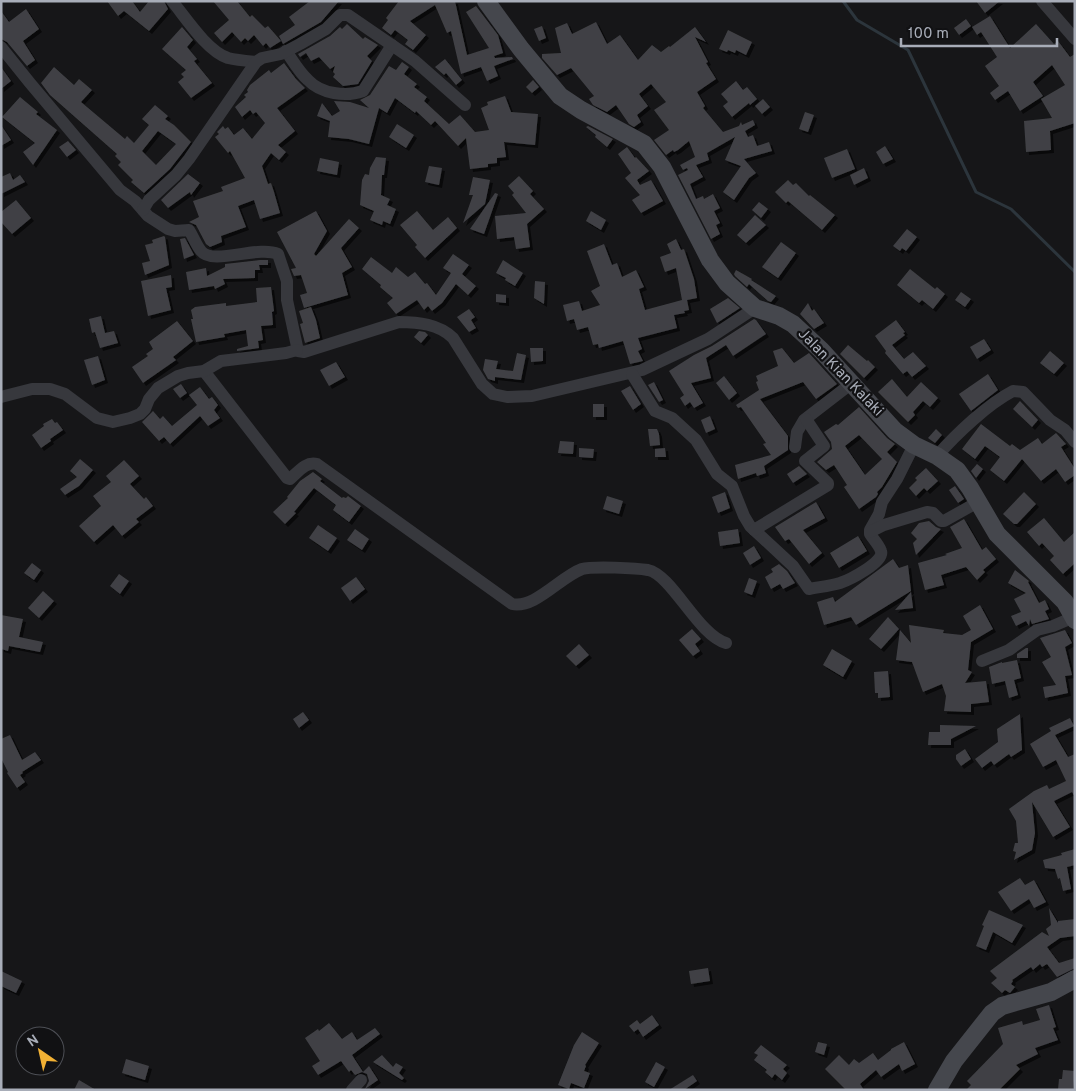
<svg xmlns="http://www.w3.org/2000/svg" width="1076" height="1091" viewBox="0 0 1076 1091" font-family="Overpass,sans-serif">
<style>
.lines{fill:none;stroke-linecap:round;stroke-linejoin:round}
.stream{stroke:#2c353c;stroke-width:3}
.building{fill:#404145;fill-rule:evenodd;filter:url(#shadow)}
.street{stroke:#37383d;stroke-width:12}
.secondary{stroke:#45474d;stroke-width:18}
.labels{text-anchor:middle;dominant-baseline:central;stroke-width:4.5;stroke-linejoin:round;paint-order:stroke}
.street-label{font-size:15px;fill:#a8adb8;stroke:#111113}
</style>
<defs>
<filter id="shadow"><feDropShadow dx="3" dy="3" stdDeviation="0" flood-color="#0009"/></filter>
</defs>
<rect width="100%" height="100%" fill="#161618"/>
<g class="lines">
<path class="stream" d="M843,1L857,20L908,50L976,192L1011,209L1075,272"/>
</g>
<g class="building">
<path d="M107,1H132L140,12L149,1H164L168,9L149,31L124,11L118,16Z"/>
<path d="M213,1H237L250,17L252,15L265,28L268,26L281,41L270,48L266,43L263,46L254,35L248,41L245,38L241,42L232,32L222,42L214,33L229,20Z"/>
<path d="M310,1H339L321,22L283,44L279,36L295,25L289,17Z"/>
<path d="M399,1H455L467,55L489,48L466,12L476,6L498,35L503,53L494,56L495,58L512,57L513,59L494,66L498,76L487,81L481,67L461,74L451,31L447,33L435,5L410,21L426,35L413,50L405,44L408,40L395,30L391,35L382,28L388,20L386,18Z"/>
<path d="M976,1H1000L985,13Z"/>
<path d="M26,9L39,29L23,41L35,60L27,66L7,42L1,39V11L9,22Z"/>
<path d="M990,16L1010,48L1036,24L1054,44L1058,41L1070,57L1075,54V123L1050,131L1051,150L1026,152L1024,121L1052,118L1041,99L1065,85L1052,65L1033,82L1043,96L1020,111L1008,91L995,100L990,93L999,86L985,66L997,57L981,32L977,35L972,27Z"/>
<path d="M966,19L971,26L959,35L954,28Z"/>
<path d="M596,22L607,44L620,35L638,60L652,45L661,52L669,46L670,47L695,27L706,42L695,37L708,62L706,63L716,79L697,92L705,106L703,108L723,132L739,126L741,122L742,125L753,120L755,125L745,131L748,137L753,135L757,146L769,142L772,151L744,159L756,173L749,178L734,200L723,192L741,166L725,160L735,137L707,153L709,160L696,165L703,177L690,184L696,199L703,196L704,199L713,194L720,208L714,211L720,223L716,225L720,234L711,239L678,175L688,170L687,168L683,170L680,165L695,157L689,141L678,150L674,152L673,150L666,155L654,140L669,130L654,110L666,102L651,84L639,94L648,106L637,115L641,122L634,127L629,124L616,105L607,112L593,105L589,99L594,96L571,68L557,75L542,58V54L561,53L555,28L567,23L572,34Z"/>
<path d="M347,24L363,39L365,37L378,45L367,56L372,61L358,84L343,86L333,77L335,74L333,72L335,66L330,69L319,57L311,61L306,53L300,57L298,54L330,36L340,27L342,29Z"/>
<path d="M542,26L546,38L539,41L534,29Z"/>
<path d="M182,27L193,40L187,47L197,59L194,61L212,83L191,98L178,82L184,77L181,74L186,70L162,49Z"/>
<path d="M728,30L752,42L746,55L736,50L735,53L728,50L727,52L719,49Z"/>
<path d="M445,59L462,80L456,85L446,73L444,75L435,67Z"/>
<path d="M402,62L409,67L404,74L417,84L414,87L427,97L424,101L449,124L460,115L475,132L489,130L481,108L488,105L487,102L505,96L511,112L538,114L535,145L504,142L506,157L497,158V163L488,164V167L470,169L466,138L458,146L435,121L431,125L416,111L415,113L395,98L387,113L379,108L369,144L349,139L328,137L330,121L317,116L322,103L332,116L340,111L334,101L350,102L369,108L360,100L370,95L389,66L396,70Z"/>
<path d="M284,63L296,79L305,88L277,108L295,131L278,145L286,152L279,160L271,153L262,166L268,184L271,183L274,192L280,213L260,219L254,200L238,206L246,227L221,236L222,242L210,247L206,244L196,225L189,222L199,217L193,201L223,191L221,187L245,178L230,151L228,153L215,137L219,134L217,132L223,126L225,129L228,127L234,135L243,128L252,139L265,123L256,112L253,114L250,110L242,117L235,107L246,97L244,95L248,92L247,90L250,85L269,70L271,73Z"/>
<path d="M1,67L11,81L1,89Z"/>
<path d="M54,67L74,85L79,79L92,90L81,102L125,139L127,136L134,143L149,125L142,119L155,105L168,116L165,119L174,125L191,142L170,169L144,193L131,182L133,180L118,165L121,162L115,156L117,154L50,95L41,83ZM158,131L176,144L156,165L142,151Z"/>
<path d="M533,80L539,87L532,93L526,87Z"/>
<path d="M736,81L743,90L747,87L757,99L750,105L749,103L732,117L723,106L728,102L721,94Z"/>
<path d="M20,97L38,112L36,114L57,130L33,165L23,152L35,143L2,117Z"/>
<path d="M763,99L770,107L762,114L755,106Z"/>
<path d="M805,112L814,115L808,132L799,129Z"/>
<path d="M397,124L414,135L406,148L389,137Z"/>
<path d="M1,125L11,140L1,146Z"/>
<path d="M588,126L613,139L607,147L595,137L596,135L586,127Z"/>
<path d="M68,141L76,150L67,157L59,147Z"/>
<path d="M885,146L893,159L883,164L876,152Z"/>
<path d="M627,147L635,158L636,157L649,171L637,180L640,185L651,180L663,201L641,213L632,200L640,195L625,178L631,173L618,154Z"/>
<path d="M847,149L855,169L832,178L824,158Z"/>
<path d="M376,157L386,158L384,175H382L381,195L390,199L387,205L396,209L390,224L383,221L382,225L370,220L374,211L360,205L362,180L365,174L369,175L370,168Z"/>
<path d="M320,158L339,162L337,175L317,171Z"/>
<path d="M429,166L442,168L439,185L425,182Z"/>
<path d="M864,168L868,178L854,185L850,175Z"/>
<path d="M10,173L13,180L20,175L25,182L1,194V177Z"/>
<path d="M188,174L200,183L191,195L190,192L168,208L161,200Z"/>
<path d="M519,176L533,191L530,194L544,209L527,224L530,247L516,249L514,237L497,239L495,216L526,213L512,195L514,193L508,186Z"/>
<path d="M473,177L490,180L485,204L463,223L473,195H469Z"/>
<path d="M788,180L793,185L796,183L809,196L810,195L835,215L822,230L788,201L786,203L775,192Z"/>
<path d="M495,193L498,194L484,234L470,229Z"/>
<path d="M16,200L31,218L12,234L1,222V212Z"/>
<path d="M759,202L768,209L761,218L752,210Z"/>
<path d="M316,211L327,231L314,254L316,256L349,219L359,228L341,248L352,267L342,273L348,295L304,308L300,295L307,293L301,275L294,276L291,269L296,268L277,232Z"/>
<path d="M417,211L433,230L448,217L457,228L425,258L415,247L417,245L400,225Z"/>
<path d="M591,211L606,220L601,230L586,221Z"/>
<path d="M755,215L766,225L746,243L737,235Z"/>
<path d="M907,229L917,237L906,251L902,248L900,251L893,246Z"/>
<path d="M164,236L165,237L169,265L145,275L142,263L150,261L145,245L153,243L152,240Z"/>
<path d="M185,238L194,255L184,259L180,239Z"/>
<path d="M676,239L681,250L684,249L694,279L697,298L687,300L689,310L684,311L685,313L674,315L677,328L638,338L642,349L638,351L643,361L630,364L623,341L599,348L598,344L593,345L588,327L577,330L574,319L567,321L563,305L579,301L582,311L600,305L591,291L600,286L587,251L604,244L612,265L617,263L622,277L636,270L644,287L639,289L645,310L682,300L676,268L665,272L660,257L671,253L667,244Z"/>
<path d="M781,242L796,253L778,278L762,267Z"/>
<path d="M453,254L469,265L462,274L476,286L468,295L456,284L442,303L432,311L428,306L424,310L417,300L396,314L387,303L393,298L380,287L381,285L362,269L371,257L392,273L396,267L408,277L415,272L425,284L427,283L436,295L451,273L443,268Z"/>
<path d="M260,260H268V265H259L260,270H255V278L223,279L225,284L215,289L214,286L189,290L186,272L206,268L207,276L225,267V264Z"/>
<path d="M503,260L523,273L515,286L505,280L506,278L496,273Z"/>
<path d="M910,269L935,289L937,287L945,294L933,309L922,300L919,303L897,285Z"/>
<path d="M736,270L752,279L751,280L776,296L771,302L768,301L749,284L747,287L735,276L734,274Z"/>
<path d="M171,275L172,287L166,288L171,310L148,316L141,281Z"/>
<path d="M535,281L545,282L544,304L534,298Z"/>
<path d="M271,287L274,311L272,312L273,325L261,326L263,340L258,341L259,348L237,351V349L248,346L246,330L224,334L225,337L196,342L191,319H193L191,310L195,307L226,303V306L257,302L256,288Z"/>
<path d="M961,292L971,299L965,307L955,300Z"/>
<path d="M496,294L506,295V303L496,302Z"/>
<path d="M728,298L740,308L717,323L710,309Z"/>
<path d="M808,303L812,311L814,309L824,323L814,329L800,314Z"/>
<path d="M311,307L316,320L320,338L305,343L300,324L303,323L299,311Z"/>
<path d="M469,309L475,317L471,320L476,328L469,332L457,317Z"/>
<path d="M101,316L105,333L114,331L118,343L100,348L95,332L92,333L89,319Z"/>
<path d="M754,319L756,320L766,334L733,356L726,345L706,358L711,378L691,383L703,403L694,408L690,402L685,406L680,398L684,395L669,371L694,355L712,346Z"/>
<path d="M896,320L905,332L903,333L905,335L892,345L904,359L913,352L926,366L912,377L907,371L903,374L885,353L886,351L875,336Z"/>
<path d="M177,321L193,341L173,357L176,360L143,383L132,367L148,356L146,354L153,349L149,342Z"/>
<path d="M419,331L425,332L428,335L421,343L414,337Z"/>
<path d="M984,339L991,350L977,359L970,347Z"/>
<path d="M848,345L867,361L868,360L875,367L864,378L840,354Z"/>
<path d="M530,348H543V361L531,362Z"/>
<path d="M782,348L794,363L809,353L837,384L816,399L803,382L760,399L788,436V450L764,466L766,473L757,476L756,473L738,479L735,465L771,455L763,444L766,443L741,407L738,408L736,405L759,390L756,382L758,381L756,376L778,366L773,351Z"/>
<path d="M1050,351L1064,363L1054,374L1040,363Z"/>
<path d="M517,353L526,355L521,380L495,377V381L488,379L483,370L485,359L498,361L496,369L513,371Z"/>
<path d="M98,356L105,380L92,385L84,360Z"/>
<path d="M336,362L345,377L329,386L320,370Z"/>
<path d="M988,374L998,390L971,411L959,394Z"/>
<path d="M724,376L737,393L729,400L716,383Z"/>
<path d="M892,379L907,397L921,382L938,398L930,407L923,401L913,412L915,415L908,422L878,392Z"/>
<path d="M654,382L663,400L659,402L648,385Z"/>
<path d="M181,384L187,393L180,398L173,389Z"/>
<path d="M630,386L641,404L633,410L621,391Z"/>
<path d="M200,387L209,399L212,397L218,405L214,410L220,418L208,426L200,416L170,444L164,437L159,441L142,422L153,411L160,419L163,416L172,426L197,405L189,395Z"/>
<path d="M1020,401L1038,420L1032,427L1013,409Z"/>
<rect x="593" y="404" width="11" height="13"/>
<path d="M859,407L887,438L895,444L887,452L897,462L882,487L877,492L878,494L876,497L859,509L844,487L847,485L834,465L826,470L817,462L832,449L831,442L824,432L836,424L838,425ZM859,435L882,459L865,475L845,446Z"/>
<path d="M710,416L715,429L706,433L701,420Z"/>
<path d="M52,419L55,423L57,422L63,430L50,439L51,441L41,448L32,435L44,426L43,424Z"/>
<path d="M981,424L1010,446L1012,444L1020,450L1038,438L1042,444L1056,433L1066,444L1061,447L1075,469V475L1065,482L1056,469L1041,481L1022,459L1004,481L990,470L1000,457L985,446L975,459L962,449Z"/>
<path d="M648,429H657L659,434L660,445L650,446Z"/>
<path d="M936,429L942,435L935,443L928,438Z"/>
<path d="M560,441L574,442L573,454L558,453Z"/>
<path d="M579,448L594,449L593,458L579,457Z"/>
<path d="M665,448L666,457H655V449Z"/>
<path d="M80,459L93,470L79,486L65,495L60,489L77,477L70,471Z"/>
<path d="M124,460L139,476L130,484L144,499L146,497L153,506L136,519L139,522L122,536L113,525L94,542L79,526L101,506L93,496L111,482L106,476Z"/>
<path d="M977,464L983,469L976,478L971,471Z"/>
<path d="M799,466L807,474L793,483L787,474Z"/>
<path d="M926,468L938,481L927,491L924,488L916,496L909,488L917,480L915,478Z"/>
<path d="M313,472L322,479L320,481L342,498L343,497L346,498L348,496L361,506L349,522L333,510L336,505L314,488L294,512L296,513L285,524L273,512L288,498L287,497L300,481Z"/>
<path d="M955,486L964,499L958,503L949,490Z"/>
<path d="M725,492L730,508L718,513L712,497Z"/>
<path d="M1024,492L1036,504L1017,524H1014L1003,514Z"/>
<path d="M607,496L623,501L619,514L603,509Z"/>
<path d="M816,502L825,518L803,530L822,553L809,564L789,539L785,541L775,527Z"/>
<path d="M1044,518L1064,542L1075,532V563L1063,574L1050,560L1054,556L1042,543L1039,546L1027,532Z"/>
<path d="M964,519L982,550L986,547L996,559L983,570L985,572L977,580L966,567L941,575L944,585L925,590L918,563L947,555L945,554L962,548L950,527Z"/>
<path d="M929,521L936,527L941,529L916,555L913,543L917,539L911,533L919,523Z"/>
<path d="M318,525L337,538L328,551L309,538Z"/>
<path d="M355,529L369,539L362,550L347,540Z"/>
<path d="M738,529L740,543L720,546L718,532Z"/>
<path d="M858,536L867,551L839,568L830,553Z"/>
<path d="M754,546L761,558L750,565L743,553Z"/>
<path d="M893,559L899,568L908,565L911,591L856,625L851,617L824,625L817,602L833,597L835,602Z"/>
<path d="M32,563L41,570L34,580L24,573Z"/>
<path d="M779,564L787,571L795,583L783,589L780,584L771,589L765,577L773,572L771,569Z"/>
<path d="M1015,570L1029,581L1028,582L1039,603L1045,600L1049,609L1045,611L1049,619L1032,624L1030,619L1029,626L1026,621L1016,626L1011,616L1021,612L1014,599L1026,593L1008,583Z"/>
<path d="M119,574L129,581L120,594L110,586Z"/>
<path d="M356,577L365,589L350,601L341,588Z"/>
<path d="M749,578L757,581L752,595L744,592Z"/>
<path d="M43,591L54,601L39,618L28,608Z"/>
<path d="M911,592L913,608L895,610Z"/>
<path d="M980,605L993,629L971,642L968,670L972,672L965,683L986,681L989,702L971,704V712L944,711L946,696L942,684L923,692L912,662L896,660L900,630L911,643L909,625L944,630L943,633L962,635L971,630L963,616Z"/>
<path d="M1,615L23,619L19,637L43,642L40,652L9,646L8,651L1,649Z"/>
<path d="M888,617L899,629L881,649L869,639Z"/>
<path d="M692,629L701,639L695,644L700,651L693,656L679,640Z"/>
<path d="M1065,630L1072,643L1065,647L1072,675L1065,676L1068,693L1045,698L1043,687L1056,685L1042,662L1051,657L1040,638Z"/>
<path d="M579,644L589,655L576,666L566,656Z"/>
<path d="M1026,648H1028V658H1017V654Z"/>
<path d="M832,649L852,661L843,677L823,665Z"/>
<path d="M1017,660L1021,678L1014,680L1018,695L1009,698L1005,681L992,684L989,667L1002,662V663Z"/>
<path d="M888,671L890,697L878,698V693H875L874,672Z"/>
<path d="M303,712L309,720L299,728L293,719Z"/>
<path d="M1020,714L1022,750L1011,757L1009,754L994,765L991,761L982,768L975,759L998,742L997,729Z"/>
<path d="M1070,718L1074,726L1055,735L1068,757L1075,754V797L1072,792L1054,801L1070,827L1053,837L1032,802L1035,833L1032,850L1014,860L1016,852L1013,851L1015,843H1018L1016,821L1009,809L1034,791L1047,785L1049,789L1066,781L1056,760L1043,767L1030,744L1051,731L1049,728Z"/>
<path d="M940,725L976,726L951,739V745H928L929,732H940Z"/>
<path d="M10,735L22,760L35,752L41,760L22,772L23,773L20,775L25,782L17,788L7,773L8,772L1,758V739Z"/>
<path d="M965,749L971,759L961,766L956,759V755Z"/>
<path d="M1075,849V865L1067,867L1071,889L1063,891L1060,878L1058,879L1055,869L1045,868L1043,860L1062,855L1061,853Z"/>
<path d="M1020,878L1025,885L1034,880L1046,902L1034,908L1029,899L1011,911L998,892Z"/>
<path d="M1049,908L1058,923V921L1075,919V936L1060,938L1047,947L1059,963L1075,958V968L1057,977L1047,964L1042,967L1040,964L1033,970L1031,967L1012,980L1013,981L1011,984L1015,987L1010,993L1005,990L1002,993L991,983L997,978L990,971L1042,932L1049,936L1046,929L1051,925Z"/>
<path d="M989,910L1023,925L1012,943L993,932L986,950L976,946L984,926L982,925Z"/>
<path d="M708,968L710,981L691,984L689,971Z"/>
<path d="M1,971L22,981L16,993L1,986Z"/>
<path d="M1049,1005L1056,1027L1053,1028L1058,1040L1035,1048L1038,1054L1016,1065L1020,1069L999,1090H966L971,1085L967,1081L1003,1044L998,1028L1022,1021L1023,1025L1040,1020L1036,1009Z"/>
<path d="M652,1015L659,1025L643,1037L638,1029L634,1032L629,1026L637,1020L640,1024Z"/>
<path d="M329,1023L342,1039L352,1032L357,1040L375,1028L380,1034L352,1055L363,1072L369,1066L378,1080L365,1089L369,1081L367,1074L362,1072L355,1075L351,1070L349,1072L341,1061L318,1075L312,1066L320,1061L305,1038L318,1029L319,1031Z"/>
<path d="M582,1032L599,1043L585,1065L586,1066L584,1071L590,1073L584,1088L571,1083L569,1089L558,1085L574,1045Z"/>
<path d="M818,1042L827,1044L824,1055L815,1052Z"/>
<path d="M904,1042L915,1064L902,1071L899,1064L881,1077L876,1070L860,1084L864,1090H846L825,1069L839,1055L849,1065L854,1059L859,1063L873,1053L878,1060L891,1050V1049Z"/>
<path d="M761,1045L787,1065L783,1069L787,1073L782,1080L775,1074L772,1078L765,1072L767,1070L754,1060L758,1055L754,1053Z"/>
<path d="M382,1055L393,1067L396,1063L403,1067L399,1073L404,1078L402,1080L373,1062Z"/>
<path d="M126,1059L149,1066L145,1080L122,1073Z"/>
<path d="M656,1062L665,1067L654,1087L645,1082Z"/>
<path d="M1063,1070L1075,1071L1073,1090H1058L1059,1079H1062Z"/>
<path d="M693,1075L697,1081L684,1090H669Z"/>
<path d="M79,1080L96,1090H74Z"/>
</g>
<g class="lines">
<g class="street">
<path d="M172,1C186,18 207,51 228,58C237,60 247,61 256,62"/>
<path d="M1042,1L1075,39"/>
<path d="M1,47L30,83L120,190L135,201L148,216L168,229L175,231L189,230C193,236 196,245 201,251C213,266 258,245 278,254L287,281V300L298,351L304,352L399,322C418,322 439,324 453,338L482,384L493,394L507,397L532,396L642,370L708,339L755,308"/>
<path d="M286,51C293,61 299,72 308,80C321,94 346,97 363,91L392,45"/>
<path d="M143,210L149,200L176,175L189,159L256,62L262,58L281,54L300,44L326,29L340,15H348L415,61L465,105"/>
<path d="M204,371L287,478L290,479C298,472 306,461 317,464L512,604C535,609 560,577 582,569C592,566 637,568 648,570C672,575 698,635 726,643"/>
<path d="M632,374L655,411L672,418L696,440L717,474L732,486L744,516L750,526L793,566L809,589C819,587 830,586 840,583C849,580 885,562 881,551C879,545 873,539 870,534V530L879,514L882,502L897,479L914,445"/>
<path d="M1,397L32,389H50L65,394L97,418L113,422L130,418L140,414L145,409L149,399L158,388L178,376L188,373L204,371L221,361L286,353L297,350"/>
<path d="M795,447L797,432L804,420L852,383"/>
<path d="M937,456C956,434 988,404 1013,391L1023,392L1050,420L1065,430L1075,442"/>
<path d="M754,530L828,485V483L805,461L824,446L806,419"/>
<path d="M870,532L884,525L927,512L933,513L941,521H944L978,502"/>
<path d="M982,661L1009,650L1037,630L1053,626L1074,617"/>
<path d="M352,1090L361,1080"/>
</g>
<g class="secondary">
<path d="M486,1L521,49L560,96L581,110L644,144L662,167L710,260L727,283L755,308L779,316L793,324L821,350L895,431L914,445L937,456L957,470L970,488L997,534L1065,602L1075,620"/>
<path d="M937,1090L954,1061L992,1013L1002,1006L1051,992L1075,979"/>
</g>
</g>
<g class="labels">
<g class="street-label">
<text transform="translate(840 373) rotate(46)">Jalan Kian Kalaki</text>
</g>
</g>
<rect width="1076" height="1091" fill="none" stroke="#a8adb8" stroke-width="5"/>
<g transform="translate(40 1051) rotate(326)"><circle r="24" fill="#111113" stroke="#4d4f55"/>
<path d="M0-4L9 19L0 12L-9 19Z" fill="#f2b134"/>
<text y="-8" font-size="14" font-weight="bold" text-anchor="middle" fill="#a8adb8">N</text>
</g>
<path d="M901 38v8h156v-8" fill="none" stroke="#a8adb8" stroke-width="2.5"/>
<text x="908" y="38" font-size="15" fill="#a8adb8" stroke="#111113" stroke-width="4" paint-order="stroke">100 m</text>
</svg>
